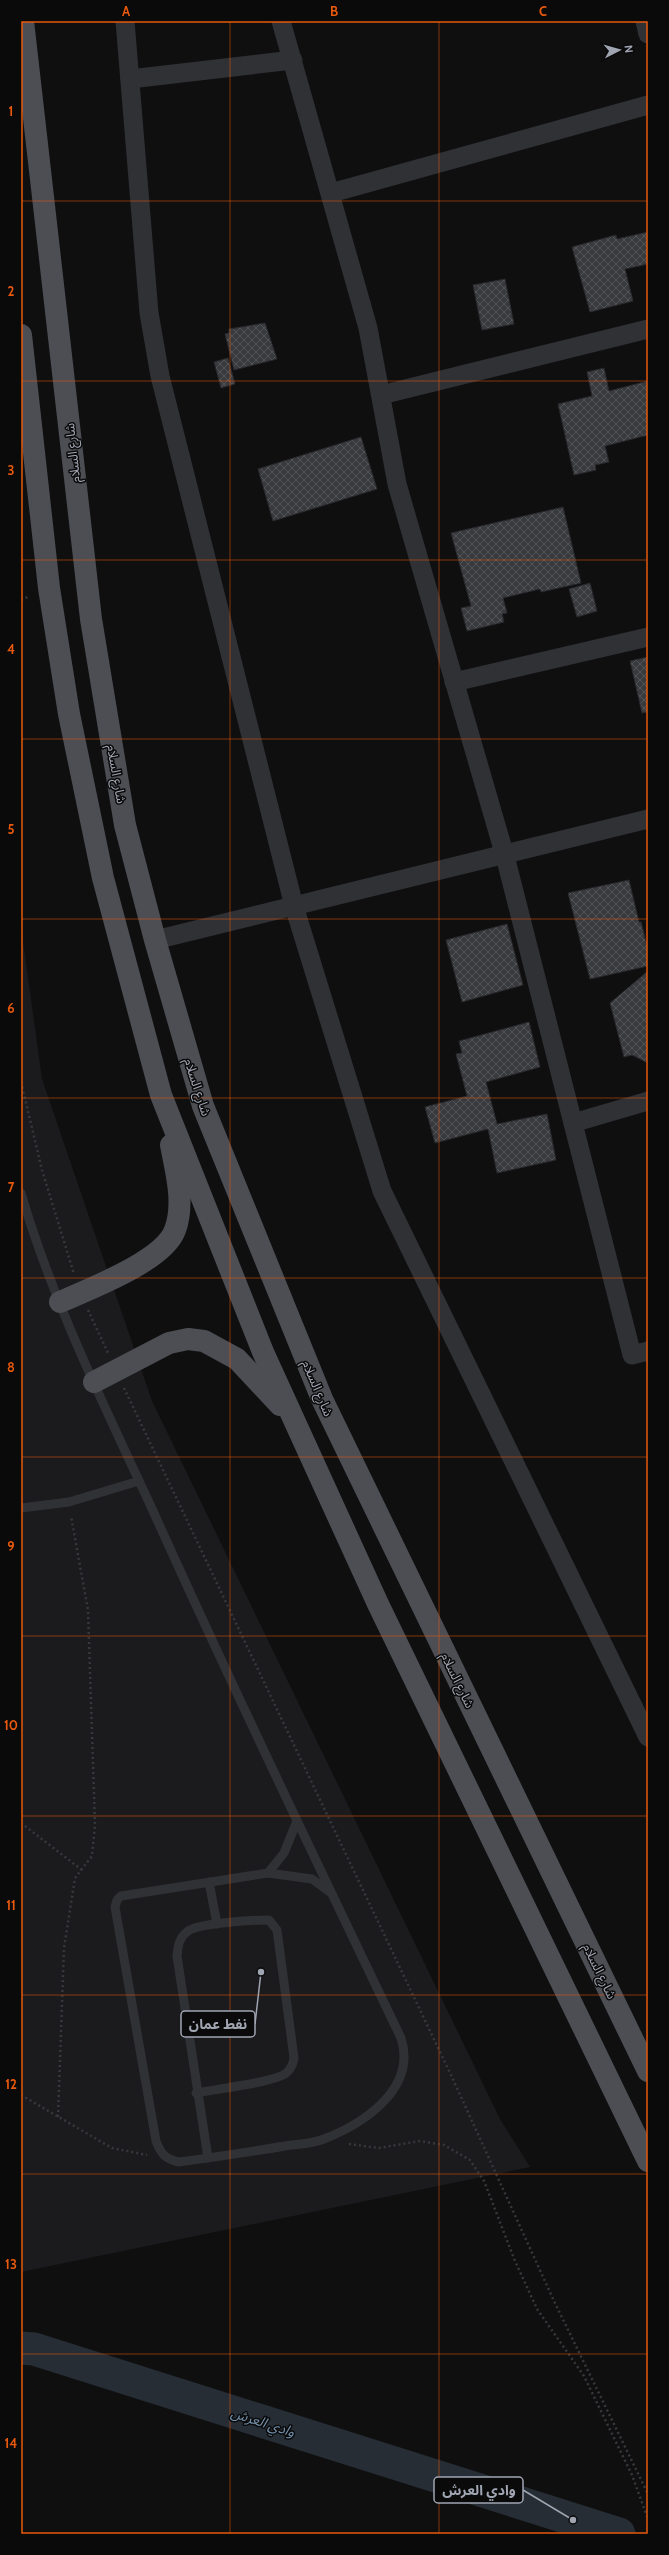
<svg xmlns="http://www.w3.org/2000/svg" width="669" height="2555" viewBox="0 0 669 2555" font-family="Cabin,'Noto Sans Arabic',sans-serif">
<style>
.built{fill:#1b1b1d}
.lines{fill:none;stroke-linecap:round;stroke-linejoin:round}
.river{stroke:#262d34;stroke-width:33}
.building{fill:url(#building-cross-hatch);stroke:#29292d}
.path{stroke:#36383c;stroke-width:2.5;stroke-dasharray:2 3;stroke-linecap:butt}
.lane{stroke:#303135;stroke-width:9}
.street{stroke:#303135;stroke-width:19}
.primary{stroke:#4c4e54;stroke-width:22}
.grid{fill:none;stroke:#e8590c;stroke-width:1;stroke-opacity:0.55}
.labels{text-anchor:middle;dominant-baseline:central;stroke-width:3;stroke-linejoin:round;paint-order:stroke}
.street-label{font-size:13px;fill:#a0a5b2;stroke:#0a0a0b}
.water-label{font-size:14px;font-style:italic;fill:#7593ae;stroke:#0a0a0b}
.leader{fill:none;stroke:#a0a5b2;stroke-width:1.5}
.callout-dot{fill:#a0a5b2;stroke:#0a0a0b;stroke-width:1.5}
.callout{fill:#0a0a0b;stroke:#a0a5b2;stroke-width:1.5}
.callout-label{font-size:14px;text-anchor:middle;font-weight:bold;fill:#a0a5b2}
.neatline{fill:none;stroke:#e8590c;stroke-width:1.5}
.grid-label{font-size:13px;text-anchor:middle;font-weight:bold;fill:#e8590c}
</style>
<defs>
<pattern id="building-cross-hatch" width="8" height="8" patternUnits="userSpaceOnUse"><rect width="8" height="8" fill="#393a3e"/><path d="M0 0l8 8M0 8l8-8" fill="none" stroke="#525458"/></pattern>
</defs>
<rect width="100%" height="100%" fill="#0f0f10"/>
<path class="built" d="M21,927L42,1079L152,1401L500,2119L530,2167L21,2272Z"/>
<g class="lines">
<path class="river" d="M21,2348L34,2349L619,2534"/>
</g>
<g class="building">
<path d="M648,232V264L625,269L633,301L590,312L572,247L616,235L617,239Z"/>
<path d="M505,279L514,324L482,330L473,285Z"/>
<path d="M265,323L277,359L234,370L225,334L229,333V329Z"/>
<path d="M228,358L235,384L221,388L214,362Z"/>
<path d="M604,368L609,391L648,381V435L605,446L609,462L595,465L596,470L574,475L558,404L592,396L587,372Z"/>
<path d="M361,437L377,489L273,521L258,469Z"/>
<path d="M563,507L581,583L541,592L540,589L503,598L507,613L502,614L504,622L467,631L461,608L471,606L451,533Z"/>
<path d="M590,583L597,611L577,617L569,589Z"/>
<path d="M648,657V712L642,713L630,661Z"/>
<path d="M629,880L639,922H641L646,942L648,941V966L590,979L568,893Z"/>
<path d="M507,924L523,985L462,1002L446,940Z"/>
<path d="M648,971V1063L632,1055L624,1057L610,1003Z"/>
<path d="M529,1022L540,1067L486,1082L497,1124L547,1114L556,1160L497,1173L488,1129L435,1143L425,1107L467,1096L456,1054L462,1053L459,1041Z"/>
</g>
<g class="lines">
<g class="path">
<path d="M21,600L30,596"/>
<path d="M21,1082L42,1170L74,1274"/>
<path d="M88,1310L108,1353"/>
<path d="M124,1388L451,2075L554,2301L648,2494"/>
<path d="M21,1823L82,1870"/>
<path d="M21,2095L112,2148L147,2155"/>
<path d="M58,2117L64,1948L75,1878L92,1856L95,1825L88,1610L71,1516"/>
<path d="M349,2144L379,2148L420,2141L444,2145L470,2160L484,2181L515,2261L537,2309L584,2376L632,2475L648,2519"/>
</g>
<g class="lane">
<path d="M21,1193C53,1303 105,1407 153,1511C233,1688 317,1863 401,2038C417,2088 365,2123 324,2139C312,2144 297,2144 285,2146C250,2152 214,2157 179,2162C165,2159 161,2154 156,2141L115,1907L117,1900L121,1896L268,1873L312,1879L331,1893"/>
<path d="M21,1508L69,1502L139,1481"/>
<path d="M268,1873L284,1853L297,1821"/>
<path d="M209,1882L217,1924"/>
<path d="M196,2093C216,2089 270,2083 285,2074C291,2070 293,2064 294,2058L277,1930L269,1920C254,1920 199,1923 188,1931C179,1938 178,1945 177,1956L208,2158"/>
</g>
<g class="street">
<path d="M125,21L149,313L160,376L294,906L382,1191L648,1737"/>
<path d="M281,21L368,328L397,484L505,856L632,1355L648,1351"/>
<path d="M645,21L648,34"/>
<path d="M130,79L293,60"/>
<path d="M331,193L648,105"/>
<path d="M381,395L648,329"/>
<path d="M454,682L648,637"/>
<path d="M155,940L648,819"/>
<path d="M573,1123L648,1101"/>
</g>
<g class="primary">
<path d="M23,21L91,619L125,825L155,940L203,1106L322,1399L648,2071"/>
<path d="M21,335L49,588L69,714L103,878L161,1095L263,1352L378,1604L648,2161"/>
<path d="M60,1302C89,1289 164,1261 175,1230C185,1203 176,1172 171,1145"/>
<path d="M94,1382L169,1343L188,1339L204,1341L237,1359L280,1405"/>
</g>
</g>
<path class="grid" d="M230,21V2534M439,21V2534M21,201H648M21,381H648M21,560H648M21,739H648M21,919H648M21,1098H648M21,1278H648M21,1457H648M21,1636H648M21,1816H648M21,1995H648M21,2174H648M21,2354H648"/>
<g class="labels">
<g class="street-label">
<text transform="translate(72 453) rotate(-96)">شارع السلام</text>
<text transform="translate(117 774) rotate(80)">شارع السلام</text>
<text transform="translate(198 1087) rotate(72)">شارع السلام</text>
<text transform="translate(318 1388) rotate(67)">شارع السلام</text>
<text transform="translate(458 1680) rotate(64)">شارع السلام</text>
<text transform="translate(600 1971) rotate(64)">شارع السلام</text>
</g>
<g class="water-label">
<text transform="translate(263 2422) rotate(18)">وادي العرش</text>
</g>
</g>
<path class="leader" d="M261 1972L255 2024M573 2520L523 2490"/>
<g class="callout-dot">
<circle cx="261" cy="1972" r="4"/>
<circle cx="573" cy="2520" r="4"/>
</g>
<g class="callout">
<rect x="181" y="2011" width="74" height="26" rx="4"/>
<rect x="434" y="2477" width="89" height="26" rx="4"/>
</g>
<g class="callout-label">
<text x="218" y="2029">نفط عمان</text>
<text x="479" y="2495">وادي العرش</text>
</g>
<rect width="669" height="2555" fill="none" stroke="#0a0a0b" stroke-width="44"/>
<g transform="translate(619 50) rotate(84)" stroke="#0a0a0b" stroke-width="3" paint-order="stroke">
<path d="M0-3L7 15L0 10L-7 15Z" fill="#a0a5b2"/>
<text y="-6" font-size="11" font-weight="bold" text-anchor="middle" fill="#a0a5b2">N</text>
</g>
<rect x="22" y="22" width="625" height="2511" class="neatline"/>
<g class="grid-label">
<text x="126" y="16">A</text>
<text x="334" y="16">B</text>
<text x="543" y="16">C</text>
<text x="11" y="116">1</text>
<text x="11" y="296">2</text>
<text x="11" y="475">3</text>
<text x="11" y="654">4</text>
<text x="11" y="834">5</text>
<text x="11" y="1013">6</text>
<text x="11" y="1192">7</text>
<text x="11" y="1372">8</text>
<text x="11" y="1551">9</text>
<text x="11" y="1730">10</text>
<text x="11" y="1910">11</text>
<text x="11" y="2089">12</text>
<text x="11" y="2269">13</text>
<text x="11" y="2448">14</text>
</g>
</svg>
